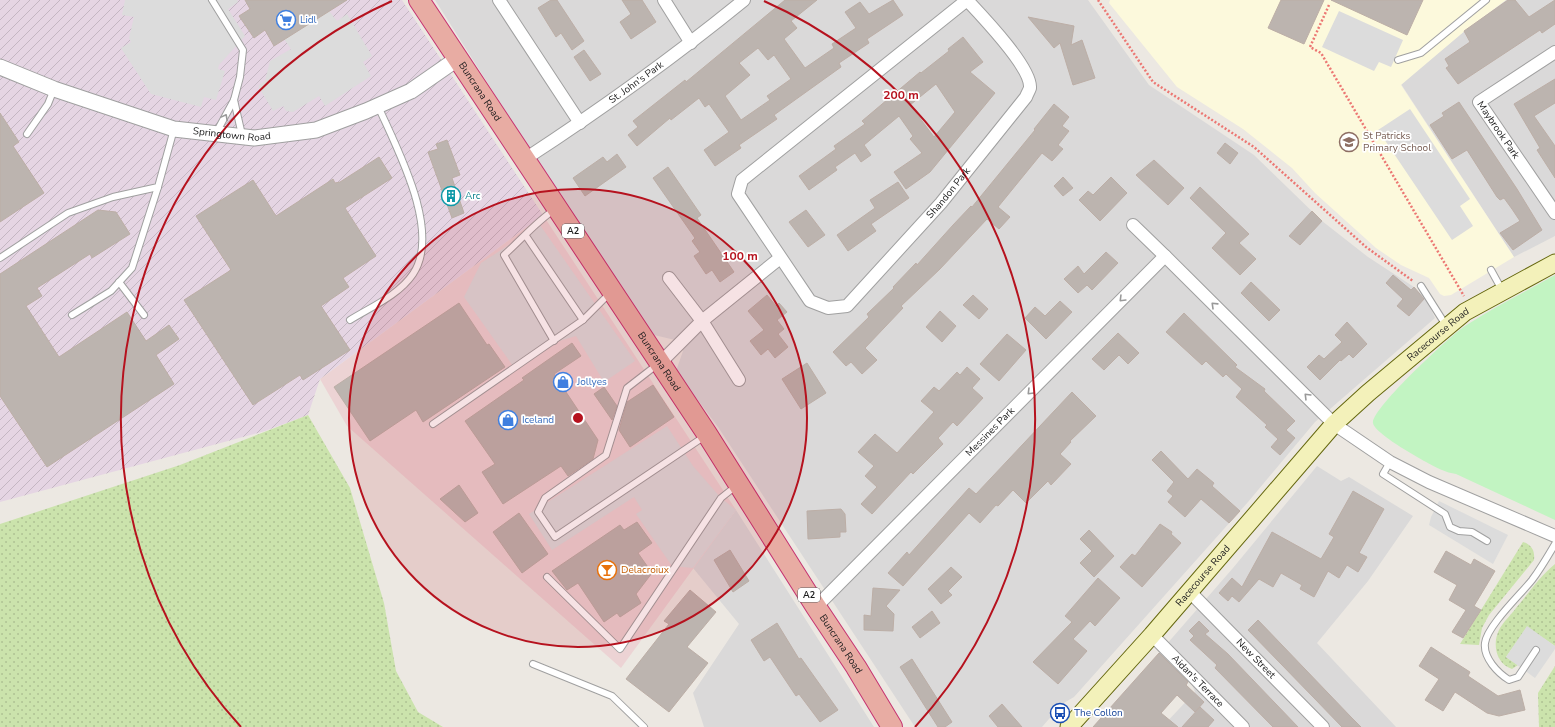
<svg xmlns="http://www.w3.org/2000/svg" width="1555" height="727" viewBox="0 0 1555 727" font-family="'Nunito Sans',sans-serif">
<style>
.residential{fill:#dad9d9}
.commercial{fill:#ecd3d4}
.industrial{fill:url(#industrial-furrows)}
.education{fill:#fcf9dc}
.grass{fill:url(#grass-dots)}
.park{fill:#c2f4c2}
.parking{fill:#dcdcdc}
.building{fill:#bcb4af;stroke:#bcaea6;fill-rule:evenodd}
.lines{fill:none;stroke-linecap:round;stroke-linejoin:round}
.service-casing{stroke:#a0a0a0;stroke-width:8}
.minor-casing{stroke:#a0a0a0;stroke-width:14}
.tertiary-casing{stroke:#a0a0a0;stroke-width:17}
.secondary-casing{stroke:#65670e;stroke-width:19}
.trunk-casing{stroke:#c63371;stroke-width:22}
.path{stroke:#ec7773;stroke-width:2.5;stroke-dasharray:2 2;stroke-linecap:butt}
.service{stroke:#fff;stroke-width:6}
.minor{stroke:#fff;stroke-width:12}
.tertiary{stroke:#fff;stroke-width:15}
.secondary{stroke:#f3f1ba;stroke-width:17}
.trunk{stroke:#e8aca3;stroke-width:20}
.oneway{stroke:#999}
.ring{fill:none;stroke:#b6121e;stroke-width:2}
.labels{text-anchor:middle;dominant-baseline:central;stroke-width:3.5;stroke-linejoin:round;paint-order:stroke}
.shield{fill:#fff;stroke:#606060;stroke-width:1}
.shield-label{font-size:9px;font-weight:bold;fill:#1c1c1c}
.shop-label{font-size:10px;fill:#366cbe;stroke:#fff;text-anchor:start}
.street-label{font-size:10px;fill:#1c1c1c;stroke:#fff}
.education-label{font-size:10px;fill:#785e54;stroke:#fff;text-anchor:start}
.culture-label{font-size:10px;fill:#0d838f;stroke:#fff;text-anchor:start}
.food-label{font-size:10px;fill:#c56008;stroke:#fff;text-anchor:start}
.transit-label{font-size:10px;fill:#164399;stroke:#fff;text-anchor:start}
.centre{fill:#b6121e;stroke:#fff;stroke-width:2}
.ring-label{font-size:12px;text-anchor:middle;font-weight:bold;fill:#b6121e;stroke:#fff;stroke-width:3.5;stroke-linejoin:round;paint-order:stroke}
</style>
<defs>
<pattern id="industrial-furrows" width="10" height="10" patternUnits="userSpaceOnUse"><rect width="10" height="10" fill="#e5d5e3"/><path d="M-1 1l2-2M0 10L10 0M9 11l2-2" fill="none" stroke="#c4b6c2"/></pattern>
<pattern id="grass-dots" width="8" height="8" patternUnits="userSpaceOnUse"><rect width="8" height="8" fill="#cbe3ac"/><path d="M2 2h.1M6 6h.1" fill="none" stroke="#aec293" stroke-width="1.8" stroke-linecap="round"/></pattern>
</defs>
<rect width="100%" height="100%" fill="#ece8e2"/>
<g class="residential">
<path d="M435,0H1088L1149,85L1254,155L1322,221L1368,257L1414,287L1426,298L1435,318L1315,422L1248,502L1074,697L1062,704L1042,727H915L718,427L676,371L683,351L675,340L654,335L579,227Z"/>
<path d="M1506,0H1555V236L1514,257L1401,84L1467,29Z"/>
<path d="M1317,466L1341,481L1349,477L1413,516L1368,581L1317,643L1396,727H1162L1195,692L1190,680L1159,653L1233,568Z"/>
<path d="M736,510L874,727H704L693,693L739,624L693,568Z"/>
</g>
<path class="commercial" d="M543,215L736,510L621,668L347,426L320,379Z"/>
<path class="industrial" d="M0,0H402L543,215L320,379L308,415L265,431L0,502Z"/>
<path class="education" d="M1110,0H1506L1467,29L1401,85L1514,257L1451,295L1444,296L1440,294L1429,278L1401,265L1376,248L1315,193L1292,168L1243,129L1177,87L1109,3Z"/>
<g class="grass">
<path d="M308,415L350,488L384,603L396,671L418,712L443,727H0V524L180,465Z"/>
<path d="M1523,542C1532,545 1535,551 1534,560L1489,615L1482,628L1479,645L1460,644Z"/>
<path d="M1555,564V646L1527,627L1506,657L1518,665L1512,669C1496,664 1492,644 1499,630C1503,622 1511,615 1516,608C1529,593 1540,576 1555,564Z"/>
<path d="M1555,666V727H1539L1538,693Z"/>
</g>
<path class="park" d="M1555,275V520L1456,474C1451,473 1446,472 1442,470C1430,465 1374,434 1373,423C1371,409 1451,335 1465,326C1494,307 1525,292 1555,275Z"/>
<g class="parking">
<path d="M125,0H237L238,2L228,9L245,36L219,65L218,69L225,71L216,100L204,97L201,107L151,94L121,48L131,42L129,38L134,17L122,15Z"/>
<path d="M329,11L337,21L347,14L372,56L363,62L371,76L325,106L319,96L293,112L286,111L283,106L273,111L258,86L265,81L270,61L291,49L284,39Z"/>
<path d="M1339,11L1403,40L1391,67L1379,62L1374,71L1322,47Z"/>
<path d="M1410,109L1470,199L1460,206L1473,226L1452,240L1378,130Z"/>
<path d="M540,225L635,361L604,382L576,336L549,344L513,366L464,297L481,263Z"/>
<path d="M667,426L693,466L721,498L736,510L693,568L672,566L636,514L642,510L634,497L552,550L529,514Z"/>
<path d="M1439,501L1508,535L1493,564L1429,525L1431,517Z"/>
<path d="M1527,626L1555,646V649L1535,678L1506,657Z"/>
</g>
<g class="building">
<path d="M245,0H347L274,46L265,30L254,38L239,16L250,9Z"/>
<path d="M551,0H557L584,41L572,50L561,33L556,37L538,8Z"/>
<path d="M622,0H642L656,22L631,39L620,22L631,14Z"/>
<path d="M785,0H817L791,21L797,28L784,39L805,68L834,48L832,44L856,28L845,12L860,2L869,14L893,0L903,15L867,39L869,43L839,63L841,67L774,115L777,119L739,145L741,148L715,166L704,150L729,132L709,104L705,107L699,98L671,120L670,118L637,146L628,135L638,127L633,121L685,80L686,82ZM758,48L768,60L774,55L791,79L767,96L770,100L741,120L725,96L750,75L739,63Z"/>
<path d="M1281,0H1324L1304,44L1268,28Z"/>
<path d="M1331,0H1423L1407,35Z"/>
<path d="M1508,0H1515L1529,17L1555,0V24L1542,33L1540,30L1458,84L1446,68L1449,66L1445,59L1470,42L1464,31Z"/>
<path d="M1028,17L1074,26L1071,45L1082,40L1095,78L1073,85L1060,43L1054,48Z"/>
<path d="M963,37L983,62L970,72L995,93L930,172L906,189L894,172L922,153L910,139L913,136L899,116L864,145L871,155L861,162L855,153L835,167L837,170L809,190L799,176L836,149L834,146L865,124L862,121L920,72L921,73L949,51L948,49ZM936,84L955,112L934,137L910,105Z"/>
<path d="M584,50L601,74L590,81L574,57Z"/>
<path d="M1555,79V103L1534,116L1555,146V178L1537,150L1540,148L1514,104Z"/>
<path d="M1459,102L1517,189L1542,230L1513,250L1500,233L1520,221L1512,209L1504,198L1500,200L1497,197L1467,150L1452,159L1430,125L1444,116L1442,113Z"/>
<path d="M1054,104L1069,117L1062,126L1069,131L1058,145L1063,149L1052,161L1042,153L998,207L1010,217L999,229L987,219L940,269L901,306L903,308L865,348L877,360L862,374L851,362L846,366L833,352L869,317L867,314L894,288L893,287L916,263L917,265L953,225L971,206L972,207L1035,130L1034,129Z"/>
<path d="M0,113L19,142L13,146L44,193L0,222Z"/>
<path d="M447,140L460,175L452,178L464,213L452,218L428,152L438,149L436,144Z"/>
<path d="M1225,143L1238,153L1230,164L1217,153Z"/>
<path d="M617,154L626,167L585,196L573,178L603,157L607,162Z"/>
<path d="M379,157L392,178L345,208L376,256L343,278L349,287L321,306L350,350L303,380L300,375L253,405L184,300L231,270L196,216L253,180L276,216L333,179L335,183L340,182Z"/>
<path d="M1154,160L1184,188L1168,205L1136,175Z"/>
<path d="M668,167L701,215L697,218L734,272L720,282L712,270L706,274L694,256L700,252L692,241L695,238L653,178Z"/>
<path d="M1063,177L1073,188L1063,196L1054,186Z"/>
<path d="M1111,177L1127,193L1100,221L1079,200L1088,191L1093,195Z"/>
<path d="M898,182L909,198L871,224L876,231L848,251L837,235L875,208L870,200Z"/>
<path d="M1200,187L1249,234L1239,243L1256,259L1240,275L1212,248L1226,233L1190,198Z"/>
<path d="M98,210L116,212L130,234L92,258L90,254L37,288L42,296L26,306L59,357L127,312L146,341L169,325L179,339L156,355L174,384L47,467L0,396V274Z"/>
<path d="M806,210L825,235L808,247L789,222Z"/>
<path d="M1312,211L1322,221L1300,245L1289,236Z"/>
<path d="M1106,252L1118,263L1092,290L1087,285L1078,293L1064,279L1078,266L1084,274Z"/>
<path d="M1393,275L1411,290L1414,287L1424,299L1409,316L1397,306L1403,299L1386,283Z"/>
<path d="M1251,282L1280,310L1269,321L1241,293Z"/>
<path d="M767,295L776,306L779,303L787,312L777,320L784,329L778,334L788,347L775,358L768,349L761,355L750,341L764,330L748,311Z"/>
<path d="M973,295L988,309L979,319L963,305Z"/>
<path d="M1060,301L1072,312L1046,339L1025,318L1035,307L1045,316Z"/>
<path d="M459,303L487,345L489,344L505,367L423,422L416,410L370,441L334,387Z"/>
<path d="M940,311L956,326L942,342L926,327Z"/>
<path d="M1184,313L1237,365L1235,367L1265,389L1264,391L1295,421L1286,430L1295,438L1280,455L1271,447L1278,439L1265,427L1267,425L1236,397L1242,389L1226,374L1223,377L1206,361L1202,365L1166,332Z"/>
<path d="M1347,322L1367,344L1353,358L1349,354L1341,361L1340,360L1320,380L1307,367L1319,355L1324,359L1342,342L1335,335Z"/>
<path d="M1118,333L1139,353L1128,364L1119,355L1104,370L1092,359Z"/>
<path d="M1007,334L1026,350L999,381L980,364Z"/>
<path d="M572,343L581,356L554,374L598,440L593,459L568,476L561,466L503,504L482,472L495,464L465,421L524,380L522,378Z"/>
<path d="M807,363L826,393L801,409L782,379Z"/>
<path d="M967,367L980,379L972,388L983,398L957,426L953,422L938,438L943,444L913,474L911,472L872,514L861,504L877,487L865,476L874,466L858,452L875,434L897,453L934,412L921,401L934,387L939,391L957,372L960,375Z"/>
<path d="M653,385L674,417L630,447L619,430L627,402Z"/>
<path d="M604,387L617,406L612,420L594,394Z"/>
<path d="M1072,392L1096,416L1070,441L1071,442L1060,454L1071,464L1051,485L1048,481L1026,503L1013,490L998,506L996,505L980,523L969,513L903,586L888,573L907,552L909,555L969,488L976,494Z"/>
<path d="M1161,451L1188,479L1197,469L1214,483L1212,486L1240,511L1229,523L1201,499L1185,517L1168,502L1173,496L1167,491L1174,482L1152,460Z"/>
<path d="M459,485L478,513L465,522L440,499Z"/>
<path d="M1353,491L1384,509L1359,553L1367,557L1358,572L1347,565L1339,578L1328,571L1314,597L1300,589L1302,585L1281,573L1273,587L1259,579L1239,602L1232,596L1228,601L1219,593L1232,578L1242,587L1272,532L1321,559L1334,537L1329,534Z"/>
<path d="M841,509L845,514L846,532H840V537L808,539L807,511Z"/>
<path d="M519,513L548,554L522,573L493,532Z"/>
<path d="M637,522L652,543L638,553L652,573L636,594L641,603L620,617L617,613L604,622L578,583L567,590L552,571L620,525L624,530Z"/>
<path d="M1160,524L1172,532L1171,534L1181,543L1142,587L1120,567L1132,554L1135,556Z"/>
<path d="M1089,530L1114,556L1094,577L1080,563L1092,551L1080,539Z"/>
<path d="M730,550L749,581L733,592L714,560Z"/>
<path d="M1446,551L1471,565L1474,559L1495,571L1474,606L1481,610L1463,638L1452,632L1466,610L1449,600L1457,585L1434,572Z"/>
<path d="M951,567L962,577L948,591L952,595L941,604L928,589Z"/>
<path d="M1098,578L1120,598L1095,626L1090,621L1073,639L1087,651L1058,684L1033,662L1072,622L1065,616Z"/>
<path d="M873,588L900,590L886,606L894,614L893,631L864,630V615L871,616Z"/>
<path d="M690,590L716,612L687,647L708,663L669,712L626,679L669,624L664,621Z"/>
<path d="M932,611L940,623L920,638L912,627Z"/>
<path d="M1258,620L1351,717L1361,727H1342L1314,698L1248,630Z"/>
<path d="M1199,621L1209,631L1205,634L1228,654L1298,727H1273L1215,668L1217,665L1190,640L1194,636L1189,631Z"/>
<path d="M777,623L799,659L801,658L838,710L820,722L799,694L796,696L770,657L764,661L751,640Z"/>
<path d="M1431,647L1470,672L1468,676L1498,696L1520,690L1525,710L1499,716L1487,713L1455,692L1443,711L1425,700L1439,679L1419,666Z"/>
<path d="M1159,653L1188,682L1186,685L1204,702L1195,712L1177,695L1161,713L1178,727H1093Z"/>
<path d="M912,659L952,722L945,727H938L900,667Z"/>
<path d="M1002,704L1022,727H998L989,716Z"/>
<path d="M1200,707L1214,720L1208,727H1182Z"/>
</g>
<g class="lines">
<defs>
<g id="service">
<path d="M212,0L243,50L240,77L234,100L216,133"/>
<path d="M1398,60L1421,53L1486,0"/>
<path d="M234,100L242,135"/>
<path d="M27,134L48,104L54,89"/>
<path d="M526,236L583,320"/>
<path d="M0,258L68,213L113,197L158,187L174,129"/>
<path d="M1491,270L1502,290"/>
<path d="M119,282L144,315"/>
<path d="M1421,286L1447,327"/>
<path d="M72,315L111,291L132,268L158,187"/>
<path d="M350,320C371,307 399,295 413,274C442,231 396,147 378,106"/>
<path d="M554,341L504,255C521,240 536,222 554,210"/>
<path d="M658,364L627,388L606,455L545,498L538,512L555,537L705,436"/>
<path d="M433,424L583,320L610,293"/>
<path d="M1390,462L1383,474L1445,514L1450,527L1459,531L1472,532L1487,541"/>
<path d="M547,577L620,649L721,498L736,486"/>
<path d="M1536,650L1518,677L1509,680C1498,673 1483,658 1485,643C1487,626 1521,594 1532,580C1541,568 1548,556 1555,544"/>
<path d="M533,664L612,696L644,727"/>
</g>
<g id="minor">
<path d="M499,0L580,123"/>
<path d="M664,0L691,43"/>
<path id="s1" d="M967,0L742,180L738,194L810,301L828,308L847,306L941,203L1026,97C1027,94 1029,91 1030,88C1032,68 981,15 967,0"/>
<path id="s2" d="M1555,52L1479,102L1555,213"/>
<path id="s3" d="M525,159C600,110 674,57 744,0"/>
<path d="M1133,225L1165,256"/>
<path d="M669,278L702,321L739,380"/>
<path d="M660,363L702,321L780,258"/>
<path id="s4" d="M1189,591L1323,727"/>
<path id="s5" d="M816,607L1165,256L1334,424L1390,462L1429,482L1555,536"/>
<path id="s6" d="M1152,635L1243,727"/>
</g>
<g id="tertiary">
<path id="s7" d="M0,67L54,89L174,129L254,138L316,130L366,111L411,91L457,59"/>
</g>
<g id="secondary">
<path id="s8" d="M1069,727L1152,635L1334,424L1368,393L1465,312L1555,263"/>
</g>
<g id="trunk">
<path id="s9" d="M419,0L707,434L816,607L856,667L892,727"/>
</g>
</defs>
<use href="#service" class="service-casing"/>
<use href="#minor" class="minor-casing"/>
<use href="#tertiary" class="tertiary-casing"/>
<use href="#secondary" class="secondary-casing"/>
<use href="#trunk" class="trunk-casing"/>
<g class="path">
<path d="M1098,0L1153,82L1254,147L1366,247L1413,281"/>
<path d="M1329,5L1310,47L1321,53L1464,296"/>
</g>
<use href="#service" class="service"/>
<use href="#minor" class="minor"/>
<use href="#tertiary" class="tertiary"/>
<use href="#secondary" class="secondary"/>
<use href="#trunk" class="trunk"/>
</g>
<defs><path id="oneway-chevron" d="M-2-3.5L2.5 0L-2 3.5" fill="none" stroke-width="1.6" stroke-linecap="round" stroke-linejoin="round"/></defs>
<g class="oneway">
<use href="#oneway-chevron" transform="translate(225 117) rotate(-62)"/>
<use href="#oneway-chevron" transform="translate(1122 299) rotate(135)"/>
<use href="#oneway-chevron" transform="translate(1214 305) rotate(-136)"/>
<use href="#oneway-chevron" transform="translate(1030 392) rotate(135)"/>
<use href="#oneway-chevron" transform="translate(1307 396) rotate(-135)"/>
</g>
<circle cx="578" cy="418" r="229" fill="#b6121e" fill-opacity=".12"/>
<g class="ring">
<circle cx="578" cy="418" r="229"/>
<path d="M241 727A457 457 0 0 1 392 1M764 1A457 457 0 0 1 915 727"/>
</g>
<defs>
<symbol id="supermarket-ring" viewBox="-11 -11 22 22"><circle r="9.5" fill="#fff" stroke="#3f7fe0" stroke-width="1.5"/><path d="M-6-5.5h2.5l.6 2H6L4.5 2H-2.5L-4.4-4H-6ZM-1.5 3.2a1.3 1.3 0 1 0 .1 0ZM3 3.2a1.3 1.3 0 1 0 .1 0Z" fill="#3f7fe0"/></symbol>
<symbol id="school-ring" viewBox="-11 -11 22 22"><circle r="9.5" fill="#fff" stroke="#8d6e63" stroke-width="1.5"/><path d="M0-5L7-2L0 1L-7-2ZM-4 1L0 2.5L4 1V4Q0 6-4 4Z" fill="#8d6e63"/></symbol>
<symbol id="building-ring" viewBox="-11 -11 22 22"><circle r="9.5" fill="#fff" stroke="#0f9aa8" stroke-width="1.5"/><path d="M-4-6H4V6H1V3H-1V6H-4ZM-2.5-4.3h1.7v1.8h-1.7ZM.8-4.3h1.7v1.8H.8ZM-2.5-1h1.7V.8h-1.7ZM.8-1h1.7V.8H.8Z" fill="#0f9aa8"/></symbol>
<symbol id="shop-ring" viewBox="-11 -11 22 22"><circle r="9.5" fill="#fff" stroke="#3f7fe0" stroke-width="1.5"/><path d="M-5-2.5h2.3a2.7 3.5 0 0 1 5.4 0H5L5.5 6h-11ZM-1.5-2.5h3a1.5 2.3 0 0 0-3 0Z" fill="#3f7fe0"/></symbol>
<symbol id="bar-ring" viewBox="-11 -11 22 22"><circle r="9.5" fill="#fff" stroke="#e8710a" stroke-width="1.5"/><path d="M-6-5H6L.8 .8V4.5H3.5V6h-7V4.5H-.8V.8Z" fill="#e8710a"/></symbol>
<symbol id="bus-ring" viewBox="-11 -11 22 22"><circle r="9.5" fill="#fff" stroke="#1a4fb4" stroke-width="1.5"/><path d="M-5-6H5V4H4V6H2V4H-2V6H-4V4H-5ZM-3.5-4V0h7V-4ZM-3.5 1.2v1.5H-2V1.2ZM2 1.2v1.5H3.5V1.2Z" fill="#1a4fb4"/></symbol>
</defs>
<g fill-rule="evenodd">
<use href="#supermarket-ring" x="275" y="9" width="22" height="22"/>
<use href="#school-ring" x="1338" y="131" width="22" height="22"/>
<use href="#building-ring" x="440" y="185" width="22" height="22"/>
<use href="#shop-ring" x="552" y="371" width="22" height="22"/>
<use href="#shop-ring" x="497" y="409" width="22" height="22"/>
<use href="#bar-ring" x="596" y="559" width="22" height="22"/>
<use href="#bus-ring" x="1049" y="702" width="22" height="22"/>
</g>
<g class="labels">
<g class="shield">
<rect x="562" y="224" width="22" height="14" rx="3"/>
<rect x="798" y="588" width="22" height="14" rx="3"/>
</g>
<g class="shield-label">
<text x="573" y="231">A2</text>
<text x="809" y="595">A2</text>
</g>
<g class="shop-label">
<text x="300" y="20">Lidl</text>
<text x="577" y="382">Jollyes</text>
<text x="522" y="420">Iceland</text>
</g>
<g class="street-label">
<text stroke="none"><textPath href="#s3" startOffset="135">St. John's Park</textPath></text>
<text stroke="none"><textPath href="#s9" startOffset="110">Buncrana Road</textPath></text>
<text stroke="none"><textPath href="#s2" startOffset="125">Maybrook Park</textPath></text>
<text stroke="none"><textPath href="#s7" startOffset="243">Springtown Road</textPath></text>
<text stroke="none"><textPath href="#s1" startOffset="622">Shandon Park</textPath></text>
<text stroke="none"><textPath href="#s8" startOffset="540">Racecourse Road</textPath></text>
<text stroke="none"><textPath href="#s9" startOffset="434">Buncrana Road</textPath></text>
<text stroke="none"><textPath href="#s5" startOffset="247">Messines Park</textPath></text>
<text stroke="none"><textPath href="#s8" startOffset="202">Racecourse Road</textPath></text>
<text stroke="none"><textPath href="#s9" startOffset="770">Buncrana Road</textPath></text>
<text stroke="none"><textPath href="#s4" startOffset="95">New Street</textPath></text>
<text stroke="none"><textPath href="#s6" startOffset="65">Aidan's Terrace</textPath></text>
</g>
<g class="education-label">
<text x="1363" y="136">St Patricks<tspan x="1363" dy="12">Primary School</tspan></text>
</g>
<g class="culture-label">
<text x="465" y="196">Arc</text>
</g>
<g class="food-label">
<text x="621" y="570">Delacroiux</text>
</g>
<g class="transit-label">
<text x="1074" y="713">The Collon</text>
</g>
</g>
<circle cx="578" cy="418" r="6" class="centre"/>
<g class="ring-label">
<text x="901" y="99">200 m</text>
<text x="740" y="260">100 m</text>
</g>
</svg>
